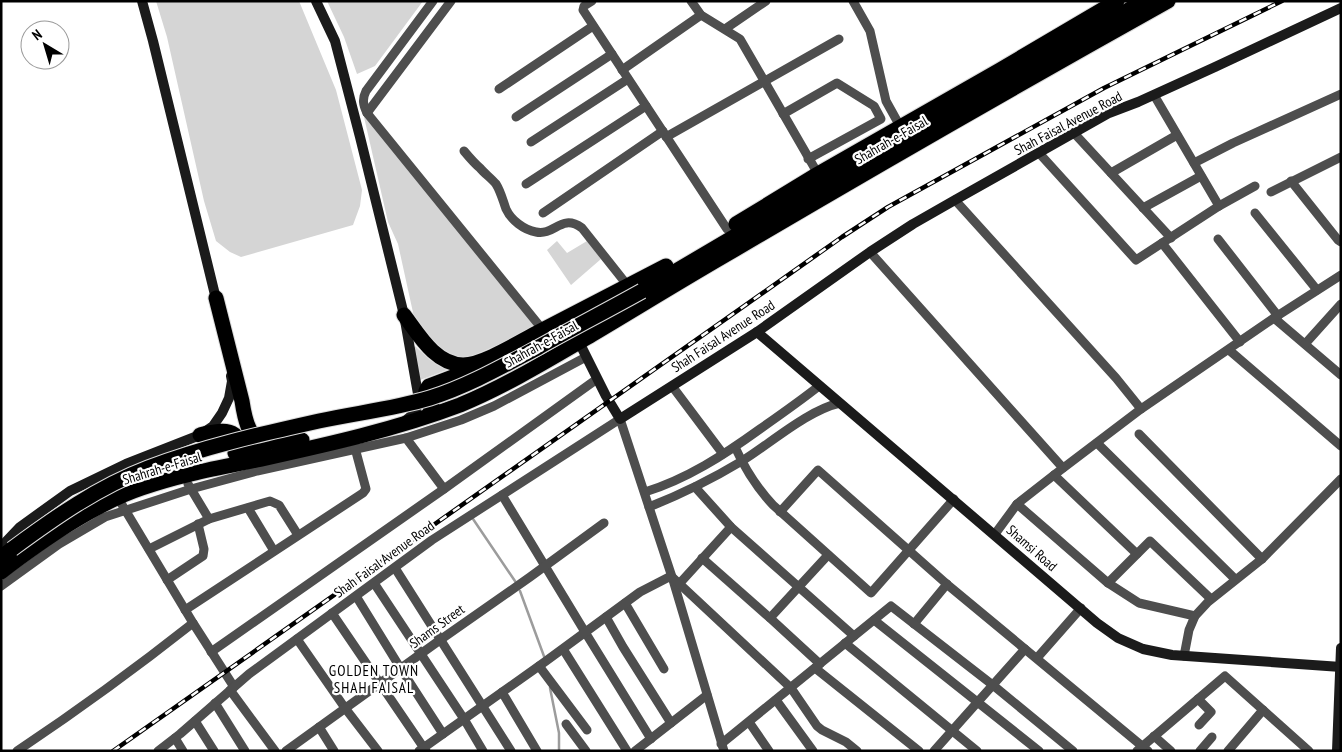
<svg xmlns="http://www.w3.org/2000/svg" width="1342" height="752" viewBox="0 0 1342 752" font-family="'PT Sans Narrow',sans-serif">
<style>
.green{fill:#d5d5d5}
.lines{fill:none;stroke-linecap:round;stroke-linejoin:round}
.stream{stroke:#9c9c9c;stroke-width:2.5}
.highway-casing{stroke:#dbdbdb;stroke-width:17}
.street{stroke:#4e4e4e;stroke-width:9}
.secondary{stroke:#1b1b1b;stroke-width:10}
.highway{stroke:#000;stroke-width:15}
.rail-casing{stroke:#000;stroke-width:4.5}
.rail{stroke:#fff;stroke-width:2.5;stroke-dasharray:8;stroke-linecap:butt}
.highway-bridge-casing{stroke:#dbdbdb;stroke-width:17;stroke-linecap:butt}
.highway-bridge{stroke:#000;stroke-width:15}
.labels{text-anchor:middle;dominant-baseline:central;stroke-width:4.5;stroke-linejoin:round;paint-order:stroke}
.street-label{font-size:14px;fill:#000;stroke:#fff}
.neighbourhood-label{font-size:15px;letter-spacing:1px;fill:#000;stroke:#fff}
</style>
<rect width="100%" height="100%" fill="#fff"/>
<g class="green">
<path d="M156,1H299L336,90L362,190L360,206L353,225L241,257L230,252L216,241L204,201L167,37Z"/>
<path d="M327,1H423L375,66L357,74L344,37Z"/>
<path d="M365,116L533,323L535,329L465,359L454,360L436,349L414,317L398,244L388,222L364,117Z"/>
<path d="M557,241L567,253L587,241L601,259L571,285L547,250Z"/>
<path d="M415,346L430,360L447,370L420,380L414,348Z"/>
</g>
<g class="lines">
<g class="stream">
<path d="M471,516L517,584"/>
<path d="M520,591L545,659"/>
<path d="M550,688L559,733V751"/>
</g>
<defs>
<g id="highway">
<path d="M736,224L818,174L1000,70L1117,1"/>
<path d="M642,291L732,238L1144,1"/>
<path d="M216,298L242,401C249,448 260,444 302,440"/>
<path d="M404,315C419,335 435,364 463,365C482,365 516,344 533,335C577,312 622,289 666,266"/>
<path d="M433,408C424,403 423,393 429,386L479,367"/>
<path d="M200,435C216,431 239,425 240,449L238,450"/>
<path d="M235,453L264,448"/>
<path d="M1,557L12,549"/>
<path d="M1,572C42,541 92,505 142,488C179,475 218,468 257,460C325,445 394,430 460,405C506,386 550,359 593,334C640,306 687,277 734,250C878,165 1023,82 1168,1"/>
</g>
</defs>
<use href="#highway" class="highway-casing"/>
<g class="street">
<path d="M433,1L366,91C362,99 363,105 367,113L543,330"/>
<path d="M592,1L584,6L583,10L585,13L727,229"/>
<path d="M691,1L701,15L740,39L818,174"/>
<path d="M853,1L870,31L886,101L901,128"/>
<path d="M725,29L766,1"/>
<path d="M622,70L701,15"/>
<path d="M499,89L593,26"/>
<path d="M1154,95L1219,206"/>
<path d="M367,113L451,1"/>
<path d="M783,114L837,83L874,106L881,119L808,159"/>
<path d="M516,117L612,54"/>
<path d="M1074,133L1171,238"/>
<path d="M666,137L839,39"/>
<path d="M531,142L628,79"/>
<path d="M464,151C469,157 474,163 480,168C485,174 491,178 496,184C501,192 503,201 506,209C511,220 524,230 536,232C555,236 561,213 582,228L628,286"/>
<path d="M1039,153L1136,260L1219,206L1255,186"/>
<path d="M1194,163L1233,143L1341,94"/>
<path d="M1111,173L1177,135"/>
<path d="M1291,181L1338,240L1341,242"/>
<path d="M526,184L646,106"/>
<path d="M1271,192L1341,157"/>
<path d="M955,200L1116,378L1141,409"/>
<path d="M1143,208L1201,176"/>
<path d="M543,213L663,131"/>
<path d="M1255,213L1317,290"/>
<path d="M1218,239L1278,316"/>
<path d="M1162,243L1240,342"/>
<path d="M870,252L1063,468"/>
<path d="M1274,318L1341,375"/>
<path d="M1305,344L1341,304"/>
<path d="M1229,350L1341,446"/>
<path d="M672,386L723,454"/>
<path d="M1139,434L1262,559"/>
<path d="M406,438L444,489"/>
<path d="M1097,443L1235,579"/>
<path d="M735,447C745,469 757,488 773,505L871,593L954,499"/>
<path d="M1054,475L1137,554"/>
<path d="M188,484L209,519"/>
<path d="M695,487L731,527L854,636"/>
<path d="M645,492C687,479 724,455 760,429C780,415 800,401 819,386"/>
<path d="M502,495L585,632L651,739"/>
<path d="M118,498L193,623L234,687"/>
<path d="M1017,504L1108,583L1139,603L1195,616"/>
<path d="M649,507C682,494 712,479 742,461C771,443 808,410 840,403"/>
<path d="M248,508L274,551"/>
<path d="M780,512L818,470L949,586L1148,751"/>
<path d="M995,534L1017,504L1054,475L1141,409L1274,318L1341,275"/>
<path d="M149,549L209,519L270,501L279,505L298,535"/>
<path d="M702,558L770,618"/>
<path d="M395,568L511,751"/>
<path d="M167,580L203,556L204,549L198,524"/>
<path d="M374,583L464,719L483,751"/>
<path d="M680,583L731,527"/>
<path d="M1108,583L1150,541L1211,599"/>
<path d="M1,586L59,544L105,517L191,489L257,471L406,438L461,420L494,406L586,357"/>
<path d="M356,596L401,669L443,734"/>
<path d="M625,603L664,669"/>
<path d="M185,610L363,493L366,489L355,448"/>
<path d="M332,613L426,751"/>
<path d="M606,617L623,647L671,723"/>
<path d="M874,620L1039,751"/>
<path d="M914,624L947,584"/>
<path d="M297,639L345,708L378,751"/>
<path d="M845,643L977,751"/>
<path d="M563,649L627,751"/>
<path d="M211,652L444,489L597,379"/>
<path d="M1184,656L1189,630L1195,616L1208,602L1262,559L1341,479"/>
<path d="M1037,658L1081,608"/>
<path d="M820,664L770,618L828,555"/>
<path d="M539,666L587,730"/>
<path d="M815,668L919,751"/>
<path d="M230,690L275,751"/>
<path d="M502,692L537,751"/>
<path d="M1198,699L1211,712L1199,725"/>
<path d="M776,700L813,751"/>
<path d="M215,703L245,751"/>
<path d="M195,721L214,751"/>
<path d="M749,722L769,751"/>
<path d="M566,724L586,751"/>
<path d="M319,727L334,751"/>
<path d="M1154,736L1171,751"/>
<path d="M175,738L183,751"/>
<path d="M721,744L891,606L994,686L1073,751"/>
<path d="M17,751C77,711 136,668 193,623"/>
<path d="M158,751L180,734L249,674L432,540L620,419L673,580L724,751"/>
<path d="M286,751L440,640L530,577L604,523"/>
<path d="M419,751L546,661L640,592L671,576L791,688L817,726L822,730L846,742L857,751"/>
<path d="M635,751L707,695"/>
<path d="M934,751L1025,649"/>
<path d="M1137,751L1225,676L1309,751"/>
<path d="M1200,751L1212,737"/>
<path d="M1228,751L1263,710"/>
</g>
<g class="secondary">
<path d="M142,1L153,41L217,303"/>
<path d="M316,1L335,41L360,137L404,315L418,394C418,408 417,412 405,421"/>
<path d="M757,332L1097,623L1118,638L1143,649L1172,655L1341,667"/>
<path d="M579,342L606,396L620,419L757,332L870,252L913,224L955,200L1109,113L1138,102L1215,67L1341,8"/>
<path d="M1,547L20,527L70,491L126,464L200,435L213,426L222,413L229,398L232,381L231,376"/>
<path d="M1337,751L1341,648"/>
</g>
<use href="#highway" class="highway"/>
<defs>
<path id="rail" d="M113,751L842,237L888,207L1104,88L1282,1"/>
</defs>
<use href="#rail" class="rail-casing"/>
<use href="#rail" class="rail"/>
<defs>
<path id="highway-bridge" d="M12,549C54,518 98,487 148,468C203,447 261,434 319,421C356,413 393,409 430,398C468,386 503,366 539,347C573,328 608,310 642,291"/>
</defs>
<use href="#highway-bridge" class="highway-bridge-casing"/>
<use href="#highway-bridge" class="highway-bridge"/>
</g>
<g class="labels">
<g class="street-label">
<text transform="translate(1068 123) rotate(-28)">Shah Faisal Avenue Road</text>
<text transform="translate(891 140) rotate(-30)">Shahrah-e-Faisal</text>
<text transform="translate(723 336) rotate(-33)">Shah Faisal Avenue Road</text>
<text transform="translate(541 344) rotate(-29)">Shahrah-e-Faisal</text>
<text transform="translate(162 468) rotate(-17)">Shahrah-e-Faisal</text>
<text transform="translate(1032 548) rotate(41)">Shamsi Road</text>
<text transform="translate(384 559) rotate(-36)">Shah Faisal Avenue Road</text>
<text transform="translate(437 626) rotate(-36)">Shams Street</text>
</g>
<g class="neighbourhood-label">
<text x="374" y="670">GOLDEN TOWN<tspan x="374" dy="17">SHAH FAISAL</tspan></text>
</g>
</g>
<rect width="1342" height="752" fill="none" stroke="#000000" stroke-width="5"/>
<g transform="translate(45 45) rotate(322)"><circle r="24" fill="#ffffff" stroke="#999999"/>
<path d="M0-4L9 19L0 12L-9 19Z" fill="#000000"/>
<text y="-8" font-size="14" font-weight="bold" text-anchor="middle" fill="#000000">N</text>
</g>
</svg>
